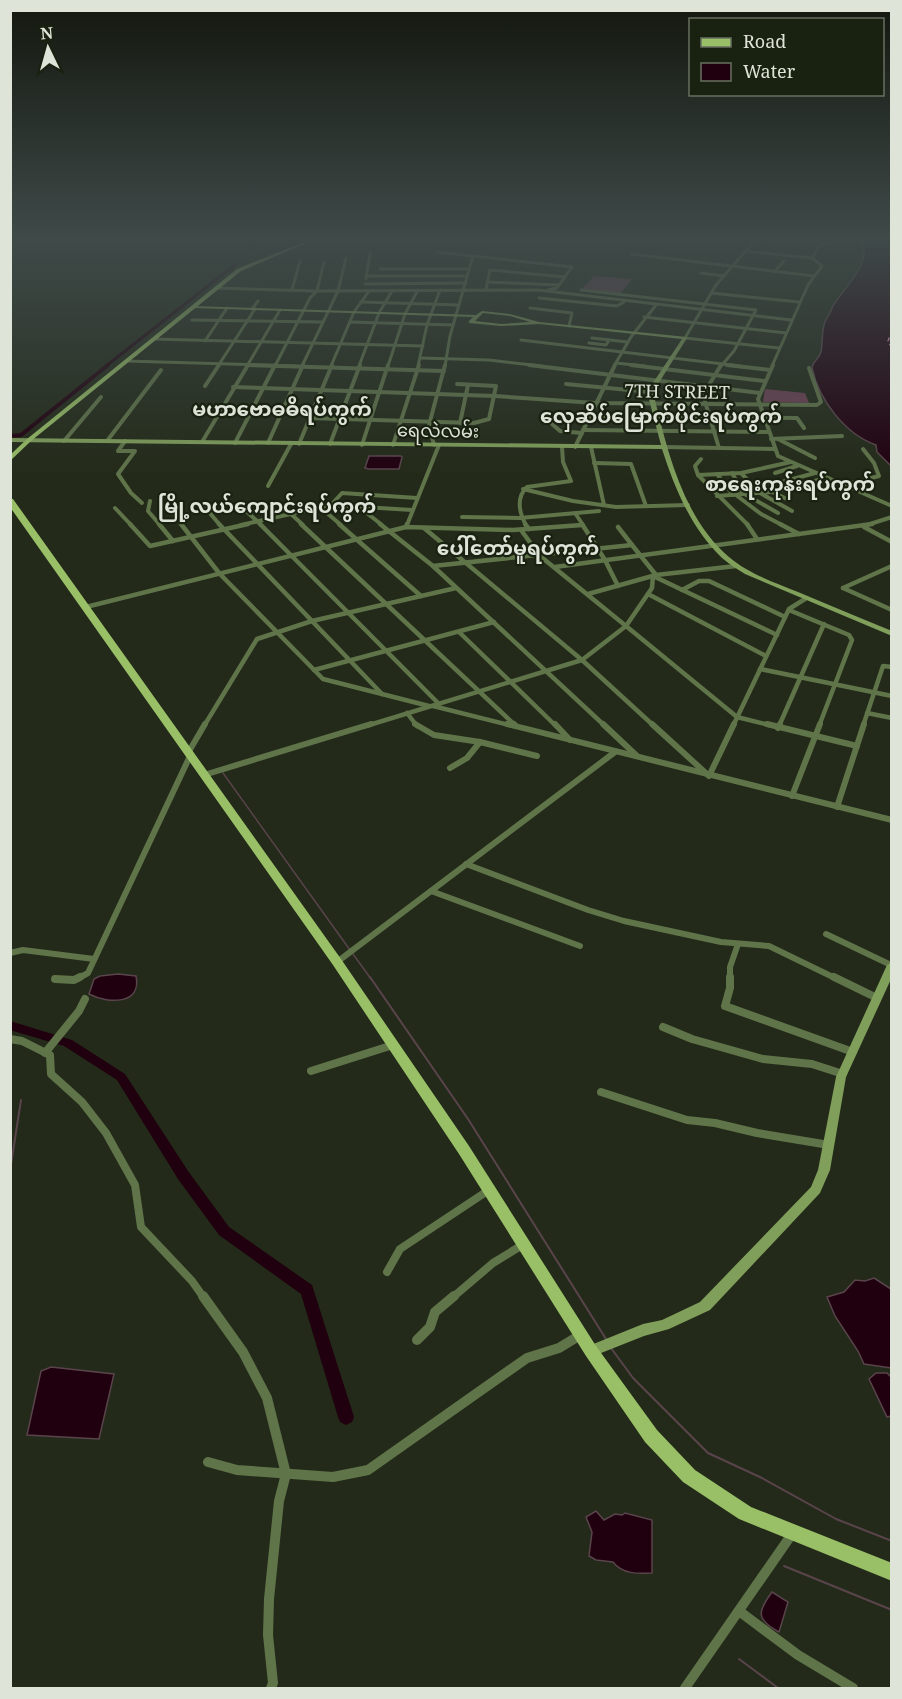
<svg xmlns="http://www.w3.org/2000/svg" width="902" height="1699" viewBox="0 0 902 1699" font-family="'Noto Serif','Noto Sans Myanmar',serif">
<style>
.green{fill:#6c4153}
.water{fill:#20000f;stroke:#59444c;stroke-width:1.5}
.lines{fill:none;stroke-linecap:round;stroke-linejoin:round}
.stream-far1{stroke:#59444c;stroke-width:1.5}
.stream{stroke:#59444c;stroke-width:2}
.canal-far1{stroke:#20000f;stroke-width:3}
.canal{stroke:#20000f;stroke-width:4}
.river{fill:#20000f;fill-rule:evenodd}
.ferry{stroke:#fa9ec5;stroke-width:1.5;stroke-dasharray:4 3;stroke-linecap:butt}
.street-far5{stroke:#60744a;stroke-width:3}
.street-far4{stroke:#60744a;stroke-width:4}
.street-far3{stroke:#60744a;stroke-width:4.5}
.street-far2{stroke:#60744a;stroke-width:6}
.street-far1{stroke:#60744a;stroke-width:8}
.street{stroke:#60744a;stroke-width:10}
.secondary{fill:#809f5b;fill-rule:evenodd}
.primary{fill:#99c067;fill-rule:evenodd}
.labels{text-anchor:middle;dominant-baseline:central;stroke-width:4.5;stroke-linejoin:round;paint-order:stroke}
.far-street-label{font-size:18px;fill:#dfe4d9;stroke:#192110}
.far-quarter-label{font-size:20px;font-weight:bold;fill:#dfe4d9;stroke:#192110}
</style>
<rect width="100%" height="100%" fill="#232a19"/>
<g class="green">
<path d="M594,276L632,279L620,294L581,290Z"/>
<path d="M765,389L805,393L809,403L763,402Z"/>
</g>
<g class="water">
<path d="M862,240H891V466L877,452L876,445C845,434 819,400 812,368C813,361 819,359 821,352C823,341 821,326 828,316C831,312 831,309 834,304C846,286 872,263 862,240Z"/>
<path d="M369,456H401L402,457L399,469H369L365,468Z"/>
<path d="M118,974L136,976C142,1005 108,1004 89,994L94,979L100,976Z"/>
<path d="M874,1278L891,1289V1368L864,1364L858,1351L835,1316L827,1297L844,1292L855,1280L865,1281Z"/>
<path d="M51,1367L114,1374L99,1439L27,1435L41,1371Z"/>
<path d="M876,1373H887L891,1377V1416L887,1417L869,1379Z"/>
<path d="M596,1511L604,1520L615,1514L622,1515L625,1513L652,1520V1573C638,1574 622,1574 613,1562L596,1560L589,1556L592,1532L586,1517Z"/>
<path d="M772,1592L788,1602L779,1632C755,1619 758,1611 772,1592Z"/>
</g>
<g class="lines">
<g class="stream-far1">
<path d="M223,773L350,950"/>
<path d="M353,954L371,979"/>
</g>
<g class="stream">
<path d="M370,977L468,1119L606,1339"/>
<path d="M10,1171L21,1100"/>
<path d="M611,1348L633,1378L708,1453L762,1478L836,1519L892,1541"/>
<path d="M784,1566L892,1610"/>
<path d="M739,1659L778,1688"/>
</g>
<path class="canal-far1" d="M106,366L236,264"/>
<path class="canal" d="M10,436L21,435L108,365"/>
<path class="river" d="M10,1021L72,1040L125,1074L188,1171L229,1227L312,1285L354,1417L352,1422L346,1425L340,1422L338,1417L301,1294L219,1235L178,1179L117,1080L64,1046L10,1030Z"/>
<path class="ferry" d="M892,331L888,341L892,348"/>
<g class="street-far5">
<path d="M755,240L716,285L685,338L779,348"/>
<path d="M820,246L836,240"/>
<path d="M746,251L812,258"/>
<path d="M437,252L572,267L557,288L548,290"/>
<path d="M631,254L814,276"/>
<path d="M380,269H469"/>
<path d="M774,272L784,261"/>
<path d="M701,273L724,276"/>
<path d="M366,276H467"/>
<path d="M366,279L370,253"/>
<path d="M487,282L559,285"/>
<path d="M365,284L466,283"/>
<path d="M216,288L314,291L538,290L791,320"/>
<path d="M292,290L300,261"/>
<path d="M486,290L490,270L565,277"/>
<path d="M581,290L756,310L734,351L721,366"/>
<path d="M711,293L799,302"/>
<path d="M539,298L617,306L624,302"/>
<path d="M361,302L459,305"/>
<path d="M530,308L572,313L569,326"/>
<path d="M252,309L258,301"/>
<path d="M644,317L786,333"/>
<path d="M192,320L323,322"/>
<path d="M350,322L453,325"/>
<path d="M592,338L628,342"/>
<path d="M154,339L423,346"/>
<path d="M521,340L740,366"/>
<path d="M205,341L227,308"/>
<path d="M589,343L606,345L609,340"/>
<path d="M421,358L489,360L541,366"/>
<path d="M126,361L296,366"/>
<path d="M616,363L644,366"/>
<path d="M218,366L255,309"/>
<path d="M247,366L280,310"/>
<path d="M275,366L310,298L317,291L324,262"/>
<path d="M302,366L338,291L346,258"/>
<path d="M331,366L354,312L369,291"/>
<path d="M359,366L379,313L392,291"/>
<path d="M388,366L405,314L418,290"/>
<path d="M418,366L427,325L440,290"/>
<path d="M445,366L450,336L473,256"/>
<path d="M614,366L631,337L656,305"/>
<path d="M772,366L808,285L822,266L812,258L823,241L814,240"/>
</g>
<g class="street-far4">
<path d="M248,365L444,371"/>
<path d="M529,365L760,393"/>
<path d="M631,365L764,381"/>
<path d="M727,365L770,370"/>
<path d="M773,365L758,399L778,456L892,506"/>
<path d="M566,384L650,392"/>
<path d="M205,386L219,365"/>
<path d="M233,387L495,396L595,403L817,405L821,402L809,368"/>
<path d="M590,416L797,418L804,428"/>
<path d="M310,418L474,423L489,419L496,386L457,384"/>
<path d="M460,423L468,385"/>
<path d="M552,424L560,431L582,433"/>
<path d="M583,430L768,432"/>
<path d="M771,439L842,436"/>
<path d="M778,439L815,458"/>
<path d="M64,441L101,397"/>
<path d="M107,441L161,370"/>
<path d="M125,441L118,451H135L118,474L131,493L142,503"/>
<path d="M202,442L248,365"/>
<path d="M235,443L275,365"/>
<path d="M268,443L303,365"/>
<path d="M299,444L332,365"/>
<path d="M330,444L360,365"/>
<path d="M362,445L388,365"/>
<path d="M393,445L419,365"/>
<path d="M434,445L429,425L445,365"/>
<path d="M575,447L615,365"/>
<path d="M591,447L604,505"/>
<path d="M663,447L774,449"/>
<path d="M719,448L703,395L721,365"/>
<path d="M701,459L695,466L698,475L748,525"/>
<path d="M594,463L631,464L646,506"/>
<path d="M732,473L743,493L778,513"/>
<path d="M741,473L760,493L792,511"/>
<path d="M775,473L797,466"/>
<path d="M717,474L733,495"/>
<path d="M698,475L741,473L791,462"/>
<path d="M778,483L815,473"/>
<path d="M844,485L879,476L874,463L863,449"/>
<path d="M268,486L291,444"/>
<path d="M752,486L769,483"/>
<path d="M523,489L573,501L616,507L688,505"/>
<path d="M772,492L787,499"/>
<path d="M736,495L761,514L782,525"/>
<path d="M717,496L772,492L826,478"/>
<path d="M150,501L148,511L160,525"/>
<path d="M202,504L220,525"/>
<path d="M331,505L342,493L417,498"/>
<path d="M242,507L261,525"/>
<path d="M115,508L131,525"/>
<path d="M169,508L182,525"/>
<path d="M321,508L341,525"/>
<path d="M575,513L583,525"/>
<path d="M291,514L303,525"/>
<path d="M368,514L382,525"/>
<path d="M462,517L520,518L599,511"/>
<path d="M241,525L331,505L412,510"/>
<path d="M407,525L439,445"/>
<path d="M526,525C519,513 516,497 527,487L571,481L563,462L562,447"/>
<path d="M578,525H582"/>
<path d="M867,525L892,517"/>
</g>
<g class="street-far3">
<path d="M130,524L150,546L248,524"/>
<path d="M159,524L173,541"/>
<path d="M181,524L219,573L323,679L429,706"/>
<path d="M219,524L382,694"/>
<path d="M260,524L439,704"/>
<path d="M301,524L516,726"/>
<path d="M339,524L421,596"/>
<path d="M380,524L433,566L605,726"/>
<path d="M525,524L529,529"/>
<path d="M582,524L605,560L618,586"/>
<path d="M747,524L757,539"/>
<path d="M780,524L799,534"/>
<path d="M406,527L407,524"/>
<path d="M618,527L632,545"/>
<path d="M864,527L892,542"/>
<path d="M424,528L582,660L654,726"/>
<path d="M433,566L632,545L656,575"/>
<path d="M555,567L872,524"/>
<path d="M843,588L892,610"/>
<path d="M843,588L892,566"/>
<path d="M682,590L699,581H709L785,617"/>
<path d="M588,594L656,575L736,566"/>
<path d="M648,594L766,656"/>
<path d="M86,607L406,527L513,530L582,525"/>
<path d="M789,610L849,635L852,640L819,726"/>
<path d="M459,632L556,726"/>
<path d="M760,669L892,696"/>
<path d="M314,670L494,622"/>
<path d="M433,706L513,726"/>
<path d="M407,713L417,726"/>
<path d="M867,713L892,718"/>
<path d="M204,726L257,639L312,621L456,588"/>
<path d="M366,726L582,660L626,626L540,556L521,530"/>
<path d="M733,726L789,609L805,599"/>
<path d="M773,726L737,717L626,626L652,588L653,576L777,635"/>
<path d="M779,726L824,624"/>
<path d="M863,726L883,666L892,667"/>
</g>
<g class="street-far2">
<path d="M415,724L434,735L480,742L537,756"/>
<path d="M507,724L892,820"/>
<path d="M514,724L516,726"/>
<path d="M555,724L570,740"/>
<path d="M603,724L637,756"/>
<path d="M652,724L709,776L734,724"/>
<path d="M767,724L857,746"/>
<path d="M778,728L780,724"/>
<path d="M188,753L205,724"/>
<path d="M450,768L467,758L480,742"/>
<path d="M204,775L371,724"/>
<path d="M792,796L820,724"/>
<path d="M837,807L864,724"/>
<path d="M466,864L588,910L624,921L721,942L769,946L837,979"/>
<path d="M431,891L580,946"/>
<path d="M826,934L891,965"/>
<path d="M10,953L23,950L94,959"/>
<path d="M337,962L615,752"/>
<path d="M77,979L88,973L190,756"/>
<path d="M730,979V967L738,944"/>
</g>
<g class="street-far1">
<path d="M730,977V988L725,1006L853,1052"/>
<path d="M834,977L877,998"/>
<path d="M55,979L74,980L80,977"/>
<path d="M663,1027L692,1039L763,1059L812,1064L843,1074"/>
<path d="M10,1039L22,1041L50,1055L51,1074L82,1102L106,1133L135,1185L141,1227L192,1281L204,1298"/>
<path d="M45,1053L79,1011L85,999"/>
<path d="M311,1071L393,1045"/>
<path d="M601,1092L687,1120L715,1123L757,1133L829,1145"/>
<path d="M387,1272L400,1249L489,1190"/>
<path d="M452,1298L493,1263L524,1244"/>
</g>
<g class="street">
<path d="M203,1296L243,1352L267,1398L286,1474L279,1501L269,1599L268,1635L273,1683L271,1688"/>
<path d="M417,1340L430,1327L435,1312L454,1296"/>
<path d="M208,1462L237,1470L333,1477L368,1470L527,1358L559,1348L582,1334"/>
<path d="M739,1611L798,1655L853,1688"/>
<path d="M685,1688L792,1534"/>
</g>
<g class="secondary">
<path d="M191,306L476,315L482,311L510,314L539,322L687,337V338L653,392C667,449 682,517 729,557C749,574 774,582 798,592C829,605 860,618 892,631V636L745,574C737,569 729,564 722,558C691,528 675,489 662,449L10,442V438L661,445L647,392L682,339L539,324L501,326L469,323V321L473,317L193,308ZM483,313L510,316L530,322L501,324L475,321Z"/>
<path d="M892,962V977L846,1077L830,1170L820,1193L710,1310L669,1329L644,1336L591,1357L586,1355L584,1351L586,1347L643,1324L662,1320L700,1302L811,1187L818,1170L836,1077L887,965Z"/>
</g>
<g class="primary">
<path d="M309,240H314L241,271L31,441L10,461V455L27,439L237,269Z"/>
<path d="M10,499H13L341,959L469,1146L596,1346L657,1430L695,1470L751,1507L892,1563V1581L739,1519L683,1482L645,1442L586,1356L459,1154L333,965L10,507Z"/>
</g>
</g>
<linearGradient id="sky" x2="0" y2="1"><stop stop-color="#13170e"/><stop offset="0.5" stop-color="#3f4a49"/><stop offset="1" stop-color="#3f4a49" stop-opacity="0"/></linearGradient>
<rect width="902" height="477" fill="url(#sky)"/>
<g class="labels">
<g class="far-street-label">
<text transform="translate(677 391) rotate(1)">7TH STREET</text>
<text transform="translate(438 430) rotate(1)">ရေလဲလမ်း</text>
</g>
<g class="far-quarter-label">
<text x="282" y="408">မဟာဗောဓဓိရပ်ကွက်</text>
<text x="661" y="415">လှေဆိပ်မြောက်ပိုင်းရပ်ကွက်</text>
<text x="790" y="483">စာရေးကုန်းရပ်ကွက်</text>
<text x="267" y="505">မြို့လယ်ကျောင်းရပ်ကွက်</text>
<text x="518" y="547">ပေါ်တော်မူရပ်ကွက်</text>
</g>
</g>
<rect width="902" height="1699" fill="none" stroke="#dfe4d9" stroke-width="24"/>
<rect x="689" y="18" width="195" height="78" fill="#192110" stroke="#686f60" stroke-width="1.5"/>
<rect x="701" y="38" width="30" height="9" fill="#99c067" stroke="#686f60" stroke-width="1.5"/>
<text x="743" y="48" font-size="18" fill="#dfe4d9">Road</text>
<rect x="701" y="63" width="30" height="18" fill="#20000f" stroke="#686f60" stroke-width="1.5"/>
<text x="743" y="78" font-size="18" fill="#dfe4d9">Water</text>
<g transform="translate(48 48) rotate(355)" stroke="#192110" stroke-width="4.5" paint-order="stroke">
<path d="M0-4.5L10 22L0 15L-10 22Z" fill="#dfe4d9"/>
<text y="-9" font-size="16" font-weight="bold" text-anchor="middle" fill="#dfe4d9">N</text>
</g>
</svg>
